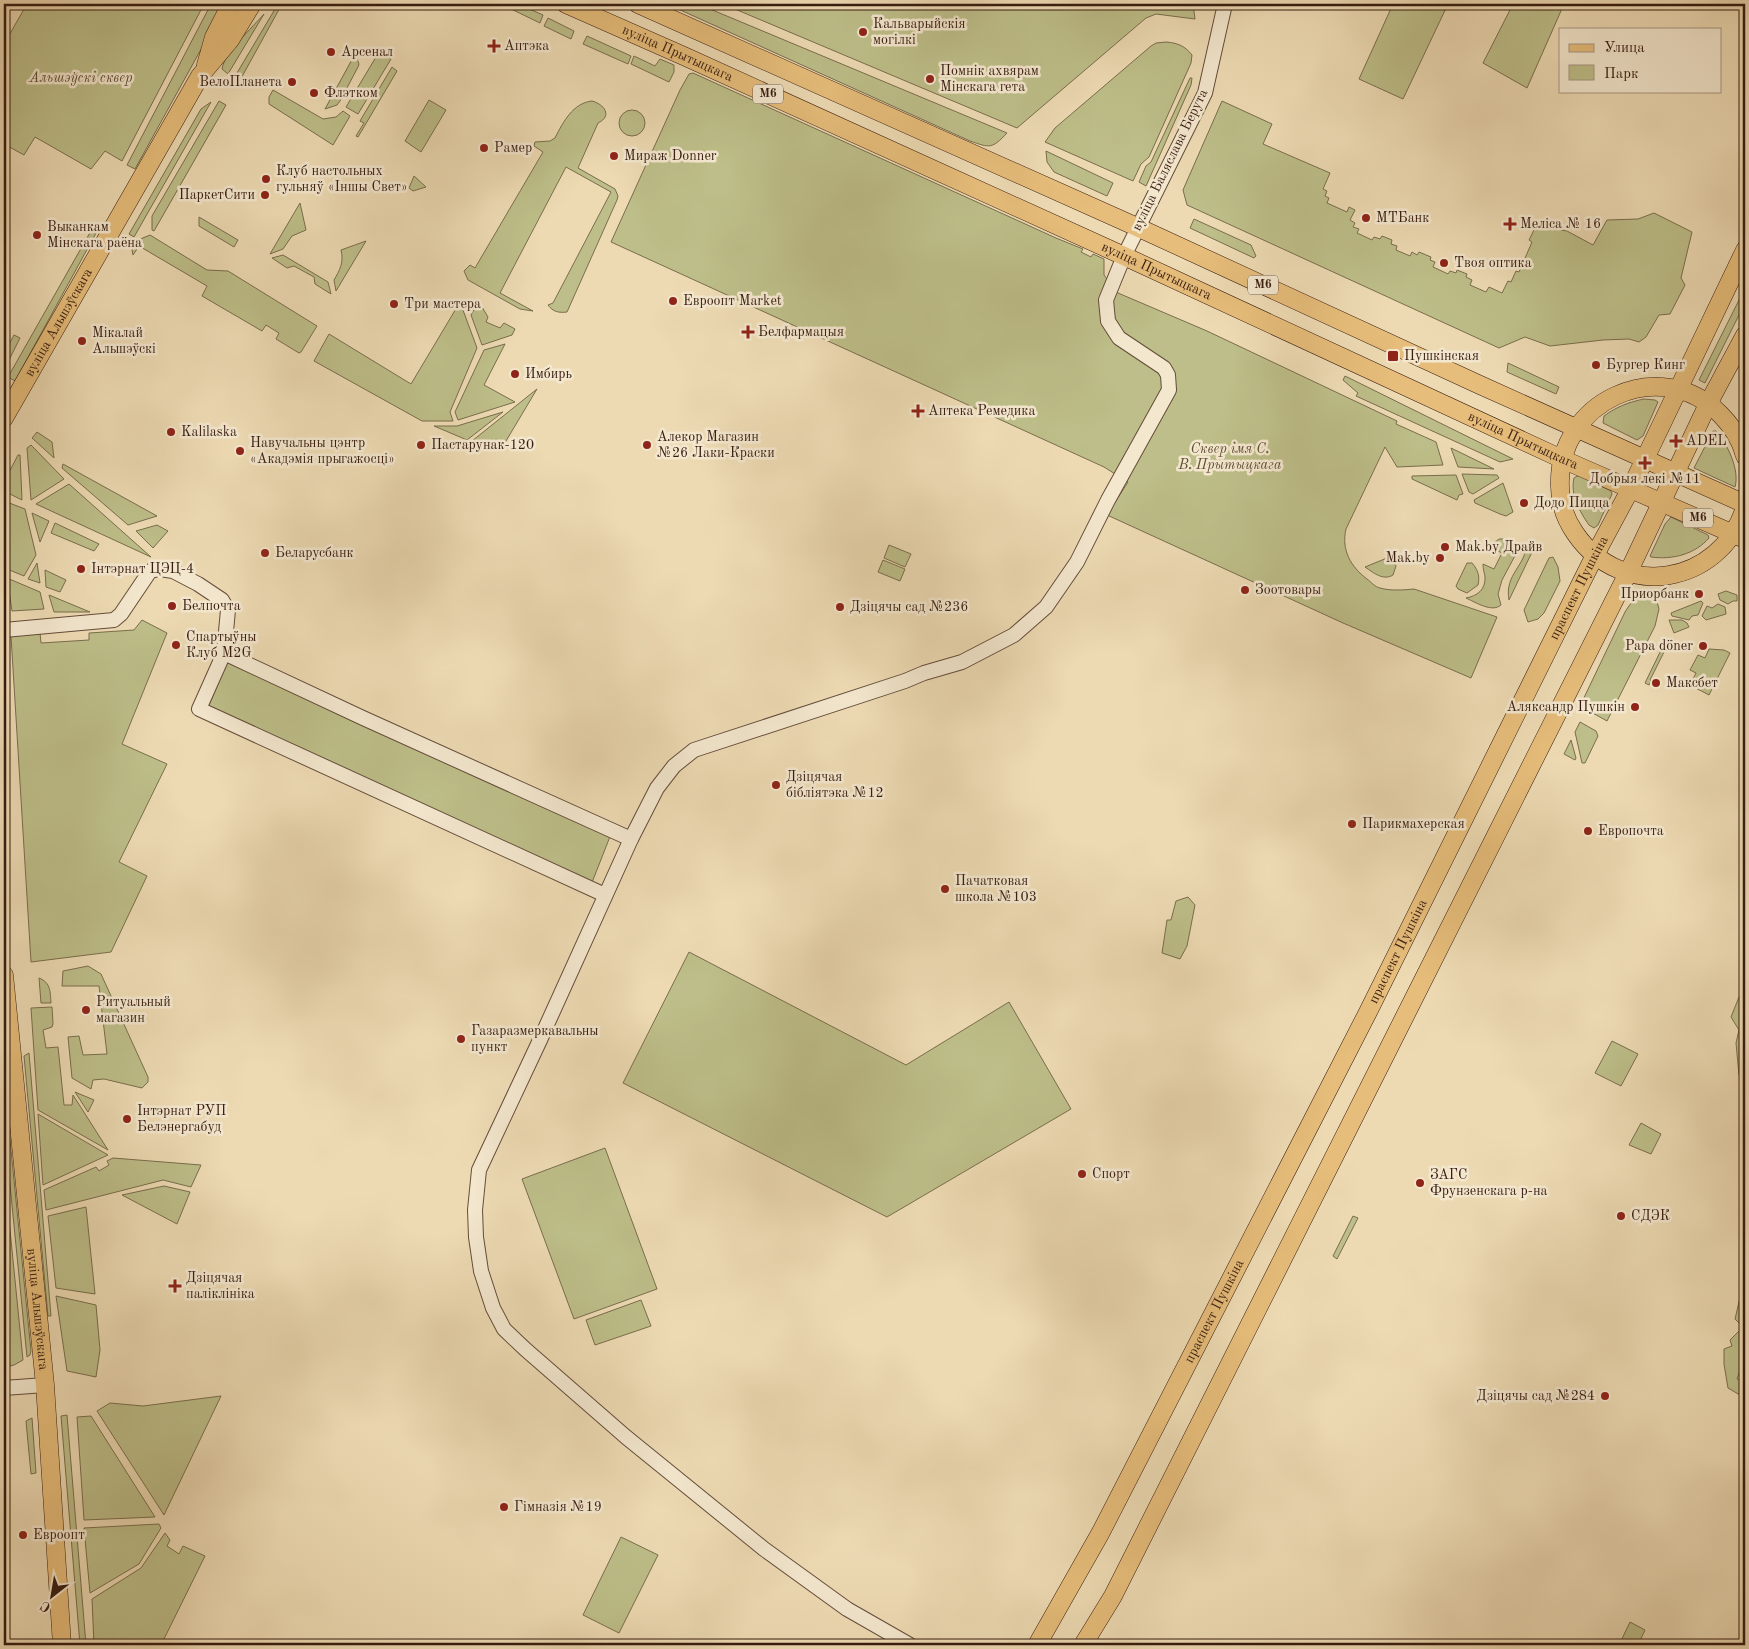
<svg xmlns="http://www.w3.org/2000/svg" width="1749" height="1649" viewBox="0 0 1749 1649" font-family="'Old Standard TT',serif">
<style>
.green{fill:#bdbe89;stroke:#7a6d4d}
.lines{fill:none;stroke-linecap:round;stroke-linejoin:round}
.minor-casing{stroke:#654c3a;stroke-width:16}
.major-casing{stroke:#381c11;stroke-width:19}
.minor{stroke:#f3e7ce;stroke-width:14}
.major{stroke:#e6bd7a;stroke-width:18}
.poi-dot{fill:#8f2418;stroke:#f3e7ce;stroke-width:2}
.labels{text-anchor:middle;dominant-baseline:central;stroke-width:5;stroke-linejoin:round;paint-order:stroke}
.shield{fill:#f3e7ce;stroke:#70594a;stroke-width:1}
.shield-label{font-size:12px;font-weight:bold;fill:#381c11}
.poi-label{font-size:14px;fill:#381c11;stroke:#f3e7ce;text-anchor:start}
.street-label{font-size:14px;fill:#381c11;stroke:#f3e7ce}
.park-label{font-size:14px;font-style:italic;fill:#604d35;stroke:#f3e7ce}
</style>
<rect width="100%" height="100%" fill="#eddab3"/>
<filter id="stains"><feTurbulence type="fractalNoise" baseFrequency=".004" numOctaves="4"/><feColorMatrix values="0 0 0 0 .2 0 0 0 0 .09 0 0 0 0 .02 0 0 0 .5 -.17"/></filter>
<radialGradient id="worn" r=".72"><stop offset=".6" stop-color="#630" stop-opacity="0"/><stop offset="1" stop-color="#630" stop-opacity=".3"/></radialGradient>
<g class="green">
<path d="M27,4H204L122,161L105,151L91,169L35,137L24,155L4,144V44Z"/>
<path d="M211,4H226L135,169L127,165Z"/>
<path d="M278,4H282L239,82L234,78Z"/>
<path d="M511,4H518L543,15L540,23L509,8Z"/>
<path d="M667,4H698L1007,133C992,149 990,148 970,141Z"/>
<path d="M723,4H1193L1195,19L1156,14L1146,18L1017,128Z"/>
<path d="M1393,4H1448L1403,99L1359,79Z"/>
<path d="M1513,4H1564L1527,88L1483,63Z"/>
<path d="M264,14L228,74L222,69C224,53 253,27 264,14Z"/>
<path d="M548,18L574,31L571,39L544,26Z"/>
<path d="M587,36L631,56L628,64L583,44Z"/>
<path d="M1166,42C1178,43 1185,46 1192,55L1191,63L1149,157L1141,164L1133,181L1045,142L1055,128L1151,46L1156,43Z"/>
<path d="M379,52L391,59L358,114L346,107Z"/>
<path d="M355,54L359,64L358,67L340,101L337,105L325,109Z"/>
<path d="M634,56L655,66L660,59L674,65V72L669,82L631,64Z"/>
<path d="M392,67L397,71L358,137L356,136L364,123L360,121Z"/>
<path d="M693,73L1056,238L1083,249L1081,252L1091,257L1093,254L1104,259V275L1118,293L1207,331L1397,421L1396,424L1436,442L1443,465L1397,467L1385,447L1346,529C1341,550 1351,567 1367,579C1371,582 1375,587 1380,588C1390,591 1404,590 1414,589L1497,617L1471,678L1343,623L1107,515L1128,482L1104,467L611,242L680,90L689,74Z"/>
<path d="M1190,78H1192L1191,85L1146,186L1139,182L1146,166L1151,162Z"/>
<path d="M273,90L323,119L336,117L343,111L350,116L333,145L269,104V97Z"/>
<path d="M429,100L446,110L421,152L405,141Z"/>
<path d="M219,101L226,105L154,231L152,230V216Z"/>
<path d="M592,101C604,104 613,116 598,123L578,168L615,189L618,196L617,200L567,312C559,313 553,312 548,305L553,303L611,192L566,167L500,293L533,311L520,309L468,280L464,271L470,265L475,268L543,152L534,146L535,142L550,141L555,138C563,122 573,103 592,101Z"/>
<path d="M1222,101L1272,124L1263,144L1330,173L1323,189L1327,191L1325,196L1329,198L1327,203L1347,212L1349,207L1355,210L1350,220L1355,223L1353,227L1359,229L1357,233L1372,240L1374,237L1380,239L1382,236L1392,240L1391,244L1397,246L1396,250L1410,256L1412,252L1417,255L1419,252L1431,257L1430,260L1435,262L1433,267L1448,274L1450,271L1456,273L1457,270L1467,274L1466,277L1472,280L1470,285L1486,292L1489,287L1502,293L1508,281L1511,282L1516,271L1519,272L1532,242L1529,240L1536,226L1567,231L1593,245L1607,220L1638,219L1654,213L1692,232L1681,278L1685,285L1670,314L1659,315L1646,337L1639,342L1629,339L1603,340L1550,346L1525,337L1499,348L1187,205L1183,190Z"/>
<path d="M211,102L134,237L129,234L201,109Z"/>
<circle cx="632" cy="123" r="13"/>
<path d="M1046,151L1113,183L1107,196L1054,172L1047,162Z"/>
<path d="M414,176L426,187L413,191L409,188Z"/>
<path d="M300,203L306,230L292,236L283,249L270,254Z"/>
<path d="M199,217L238,240L234,247L199,226Z"/>
<path d="M1194,219L1251,245L1256,256L1254,258L1190,228Z"/>
<path d="M96,222L101,224L15,381L8,377Z"/>
<path d="M150,235L207,270L228,271L317,326L301,352L299,353L276,339L279,333L266,325L262,331L202,296L207,286L139,246L133,255L132,250L138,240Z"/>
<path d="M366,241L336,291L334,280C340,270 344,262 341,250Z"/>
<path d="M283,255L328,282L331,294L315,284L314,277L294,266L287,268L272,258Z"/>
<path d="M1745,288V303L1705,383L1699,380Z"/>
<path d="M460,302L477,348L450,412L453,421H422L314,361L329,334L411,384Z"/>
<path d="M477,304L482,307L488,317L486,322L500,328L504,323L515,329L512,335L482,345L471,315Z"/>
<path d="M14,335L20,338L4,370V354Z"/>
<path d="M505,344L484,385L515,402L458,420L455,412L484,350Z"/>
<path d="M1508,363L1559,387L1556,394L1507,372Z"/>
<path d="M1345,376L1513,459L1500,462L1356,396L1358,393L1343,380Z"/>
<path d="M537,389L500,451L472,441Z"/>
<path d="M1644,399L1655,400L1658,402L1643,436L1637,440L1603,423L1604,416C1616,407 1629,402 1644,399Z"/>
<path d="M503,412L467,440L434,426H457Z"/>
<path d="M1713,431H1716C1727,443 1740,470 1735,487L1694,468Z"/>
<path d="M37,432L52,442L54,458L32,438Z"/>
<path d="M31,445L64,479L31,500L27,448Z"/>
<path d="M1451,448L1494,469L1458,467Z"/>
<path d="M18,455H20L22,500L6,492V478Z"/>
<path d="M63,464L157,516L128,525L62,468Z"/>
<path d="M1462,474L1497,475L1499,478L1473,494L1469,492Z"/>
<path d="M1456,475L1463,494L1459,495L1457,500L1412,479V476Z"/>
<path d="M1577,476H1580L1611,491L1612,494L1598,525L1594,528L1589,525C1580,512 1570,495 1574,478Z"/>
<path d="M1503,483L1513,512L1506,516L1500,514L1475,503L1474,500Z"/>
<path d="M69,484L151,557L36,504Z"/>
<path d="M4,501L25,509L36,555L24,576L7,569Z"/>
<path d="M32,513L49,521L40,542Z"/>
<path d="M1671,517L1708,535L1709,538C1695,554 1673,560 1651,557L1650,556L1665,524Z"/>
<path d="M55,523L99,544L94,551L51,533Z"/>
<path d="M157,525L168,531L153,548L136,531Z"/>
<path d="M1499,539H1506L1513,541L1517,552L1502,580L1498,594L1501,605C1492,613 1475,602 1466,598C1477,596 1486,590 1485,576C1484,572 1483,569 1483,564L1494,569L1502,553L1492,548L1494,543Z"/>
<path d="M1531,542L1533,550L1509,600C1504,574 1527,565 1526,544Z"/>
<path d="M889,545L911,554L905,567L884,558Z"/>
<path d="M1553,557L1558,567L1560,581L1544,613L1538,619L1528,622L1524,610L1547,562L1549,558Z"/>
<path d="M1387,558L1393,561L1396,566L1393,575C1383,581 1374,573 1365,567Z"/>
<path d="M883,560L905,569L900,581L878,572Z"/>
<path d="M37,563L40,583L28,579Z"/>
<path d="M1467,563H1472C1478,570 1480,576 1478,585L1467,593L1458,589L1456,586Z"/>
<path d="M45,570L66,580L60,592L46,587Z"/>
<path d="M7,578L40,592L44,609L12,611Z"/>
<path d="M1654,591L1659,609L1655,626L1607,721L1580,706L1625,612C1634,597 1639,596 1654,591Z"/>
<path d="M1726,591L1737,595V601H1733L1728,604L1720,600L1718,594Z"/>
<path d="M49,595L90,612H54Z"/>
<path d="M1701,601L1703,603L1698,615L1692,616L1689,620L1672,616L1671,613Z"/>
<path d="M1718,604L1725,607L1726,614L1706,620L1702,616L1707,606L1712,608Z"/>
<path d="M142,620L167,633L122,744L167,764L119,862L147,876L111,952L31,962L11,636L40,633L41,643L89,640V633L134,630Z"/>
<path d="M1669,620H1682L1687,623L1689,627L1674,633Z"/>
<path d="M1672,640L1676,647L1674,651L1666,648L1650,680L1651,681L1649,685L1645,683L1665,642Z"/>
<path d="M1709,649L1724,650L1730,653L1709,695L1690,685L1696,673L1690,670L1698,655L1705,658Z"/>
<path d="M228,660L611,834L591,885L207,710Z"/>
<path d="M1580,722L1596,731L1598,736L1585,763H1582L1575,732Z"/>
<path d="M1571,740L1576,758L1575,760L1564,754Z"/>
<path d="M1188,897L1195,905L1187,946L1180,959L1162,953L1167,920H1171L1176,901Z"/>
<path d="M689,952L906,1065L1009,1002L1071,1109L887,1217L623,1083Z"/>
<path d="M88,966L101,974L148,1077V1082L142,1088L104,1079L93,1080L91,1089L72,1078L68,1037L79,1036L83,1055L107,1054L99,986H62L63,971Z"/>
<path d="M39,978C51,983 50,991 51,1003H41Z"/>
<path d="M1745,982V1081L1739,1075L1736,1043L1739,1030L1731,1017Z"/>
<path d="M52,1007L53,1024L52,1027L43,1030L46,1048L58,1047L64,1105H72L73,1095L108,1150L38,1110L31,1008Z"/>
<path d="M1612,1041L1638,1054L1621,1086L1595,1073Z"/>
<path d="M4,1051L9,1101L4,1107Z"/>
<path d="M29,1053L51,1316H48L24,1056Z"/>
<path d="M75,1092L94,1100L88,1112Z"/>
<path d="M38,1114L108,1155L43,1185Z"/>
<path d="M1641,1123L1661,1134L1651,1154L1629,1145Z"/>
<path d="M4,1124L7,1125L9,1130L31,1351L30,1355L27,1357Z"/>
<path d="M605,1148L657,1289L574,1319L522,1179Z"/>
<path d="M113,1158L201,1165L191,1187L163,1180L46,1210L44,1190L96,1167L99,1171L109,1165L107,1161Z"/>
<path d="M4,1170L23,1360L14,1365L6,1367L4,1351Z"/>
<path d="M164,1186L190,1192L177,1224L122,1195Z"/>
<path d="M86,1207L95,1294L56,1288L48,1216Z"/>
<path d="M1353,1216L1358,1218L1337,1259L1333,1256Z"/>
<path d="M1745,1276V1357L1737,1379L1745,1383V1398L1728,1388L1724,1364V1349L1732,1346L1730,1340L1743,1327L1735,1319Z"/>
<path d="M56,1296L96,1305L100,1350L96,1377L67,1371Z"/>
<path d="M641,1300L651,1326L595,1345L586,1320Z"/>
<path d="M221,1396L164,1515L97,1411L110,1403L143,1406Z"/>
<path d="M67,1415L86,1645H80L61,1416Z"/>
<path d="M91,1416L155,1517L84,1520L77,1417Z"/>
<path d="M32,1418L36,1473L31,1474L26,1421Z"/>
<path d="M159,1524L161,1528L139,1564L90,1593L84,1528Z"/>
<path d="M165,1533L170,1540L167,1546L179,1554L183,1546L205,1556L161,1645H94L92,1599L141,1568Z"/>
<path d="M621,1537L658,1555L619,1633L583,1615Z"/>
<path d="M1630,1622L1645,1630L1638,1645H1619Z"/>
</g>
<g class="lines">
<defs>
<g id="minor">
<path d="M4,630L114,620L121,614L150,571L160,569L173,571L198,584L222,600L228,610L224,653L199,709L605,895"/>
<path d="M224,653L363,718L631,839"/>
<path d="M4,1388L45,1385"/>
<path d="M910,1645L847,1609L764,1549L626,1437L525,1349L504,1329L493,1308L481,1271L476,1237L475,1210L479,1170L540,1040L631,839L657,788L674,766L694,750L905,681L924,673L962,662L1014,635L1046,607L1077,562L1108,500L1169,390L1168,375L1164,368L1119,338L1108,321L1106,300L1124,256L1205,93L1225,4"/>
</g>
<g id="major">
<path id="s1" d="M566,4L686,57L1124,256L1562,459L1745,539"/>
<path d="M638,4L1137,227L1480,385L1745,504"/>
<path d="M206,65L214,37L231,4"/>
<path id="s2" d="M4,418L200,76L230,40L252,4"/>
<path d="M1745,456C1741,440 1732,426 1720,414C1659,353 1556,402 1560,487C1560,504 1566,520 1575,533C1622,602 1720,585 1745,508"/>
<path id="s3" d="M4,975L45,1385L62,1645"/>
<path id="s4" d="M1037,1645L1101,1532L1367,1014L1595,555L1631,488L1745,250"/>
<path d="M1083,1645L1113,1596L1628,573L1708,404L1745,335"/>
</g>
</defs>
<use href="#minor" class="minor-casing"/>
<use href="#major" class="major-casing"/>
<use href="#minor" class="minor"/>
<use href="#major" class="major"/>
</g>
<g class="poi-dot">
<circle cx="863" cy="32" r="5"/>
<path d="M491.5 38.5h5v5h5v5h-5v5h-5v-5h-5v-5h5z"/>
<circle cx="331" cy="52" r="5"/>
<circle cx="930" cy="79" r="5"/>
<circle cx="292" cy="82" r="5"/>
<circle cx="314" cy="93" r="5"/>
<circle cx="484" cy="148" r="5"/>
<circle cx="614" cy="156" r="5"/>
<circle cx="266" cy="179" r="5"/>
<circle cx="265" cy="195" r="5"/>
<circle cx="1366" cy="218" r="5"/>
<path d="M1507.5 216.5h5v5h5v5h-5v5h-5v-5h-5v-5h5z"/>
<circle cx="37" cy="235" r="5"/>
<circle cx="1444" cy="263" r="5"/>
<circle cx="673" cy="301" r="5"/>
<circle cx="394" cy="304" r="5"/>
<path d="M745.5 324.5h5v5h5v5h-5v5h-5v-5h-5v-5h5z"/>
<circle cx="82" cy="341" r="5"/>
<rect x="1387" y="350" width="12" height="12" rx="2.5"/>
<circle cx="1596" cy="365" r="5"/>
<circle cx="515" cy="374" r="5"/>
<path d="M915.5 403.5h5v5h5v5h-5v5h-5v-5h-5v-5h5z"/>
<circle cx="171" cy="432" r="5"/>
<path d="M1673.5 433.5h5v5h5v5h-5v5h-5v-5h-5v-5h5z"/>
<circle cx="421" cy="445" r="5"/>
<circle cx="647" cy="445" r="5"/>
<circle cx="240" cy="451" r="5"/>
<path d="M1642.5 455.5h5v5h5v5h-5v5h-5v-5h-5v-5h5z"/>
<circle cx="1524" cy="503" r="5"/>
<circle cx="1445" cy="547" r="5"/>
<circle cx="265" cy="553" r="5"/>
<circle cx="1440" cy="558" r="5"/>
<circle cx="81" cy="569" r="5"/>
<circle cx="1245" cy="590" r="5"/>
<circle cx="1699" cy="594" r="5"/>
<circle cx="172" cy="606" r="5"/>
<circle cx="840" cy="607" r="5"/>
<circle cx="176" cy="645" r="5"/>
<circle cx="1703" cy="646" r="5"/>
<circle cx="1656" cy="683" r="5"/>
<circle cx="1635" cy="707" r="5"/>
<circle cx="776" cy="785" r="5"/>
<circle cx="1352" cy="824" r="5"/>
<circle cx="1588" cy="831" r="5"/>
<circle cx="945" cy="889" r="5"/>
<circle cx="86" cy="1010" r="5"/>
<circle cx="461" cy="1039" r="5"/>
<circle cx="127" cy="1119" r="5"/>
<circle cx="1082" cy="1174" r="5"/>
<circle cx="1420" cy="1183" r="5"/>
<circle cx="1621" cy="1216" r="5"/>
<path d="M172.5 1278.5h5v5h5v5h-5v5h-5v-5h-5v-5h5z"/>
<circle cx="1605" cy="1396" r="5"/>
<circle cx="504" cy="1507" r="5"/>
<circle cx="23" cy="1535" r="5"/>
</g>
<g class="labels">
<g class="shield">
<rect x="753" y="84.5" width="30" height="19" rx="4"/>
<rect x="1248" y="275.5" width="30" height="19" rx="4"/>
<rect x="1683" y="508.5" width="30" height="19" rx="4"/>
</g>
<g class="shield-label">
<text x="768" y="94">М6</text>
<text x="1263" y="285">М6</text>
<text x="1698" y="518">М6</text>
</g>
<g class="poi-label">
<text x="873" y="24">Кальварыйскія<tspan x="873" dy="16">могілкі</tspan></text>
<text x="504" y="46">Аптэка</text>
<text x="341" y="52">Арсенал</text>
<text x="940" y="71">Помнік ахвярам<tspan x="940" dy="16">Мінскага гета</tspan></text>
<text x="282" y="82" text-anchor="end">ВелоПланета</text>
<text x="324" y="93">Флэтком</text>
<text x="494" y="148">Рамер</text>
<text x="624" y="156">Мираж Donner</text>
<text x="276" y="171">Клуб настольных<tspan x="276" dy="16">гульняў «Іншы Свет»</tspan></text>
<text x="255" y="195" text-anchor="end">ПаркетСити</text>
<text x="1376" y="218">МТБанк</text>
<text x="1520" y="224">Меліса № 16</text>
<text x="47" y="227">Выканкам<tspan x="47" dy="16">Мінскага раёна</tspan></text>
<text x="1454" y="263">Твоя оптика</text>
<text x="683" y="301">Евроопт Market</text>
<text x="404" y="304">Три мастера</text>
<text x="758" y="332">Белфармацыя</text>
<text x="92" y="333">Мікалай<tspan x="92" dy="16">Альшэўскі</tspan></text>
<text x="1404" y="356">Пушкінская</text>
<text x="1606" y="365">Бургер Кинг</text>
<text x="525" y="374">Имбирь</text>
<text x="928" y="411">Аптека Ремедика</text>
<text x="181" y="432">Kalilaska</text>
<text x="657" y="437">Алекор Магазин<tspan x="657" dy="16">№26 Лаки-Краски</tspan></text>
<text x="1686" y="441">ADEL</text>
<text x="250" y="443">Навучальны цэнтр<tspan x="250" dy="16">«Акадэмія прыгажосці»</tspan></text>
<text x="431" y="445">Пастарунак-120</text>
<text x="1645" y="479" text-anchor="middle">Добрыя лекі №11</text>
<text x="1534" y="503">Додо Пицца</text>
<text x="1455" y="547">Маk.by Драйв</text>
<text x="275" y="553">Беларусбанк</text>
<text x="1430" y="558" text-anchor="end">Mak.by</text>
<text x="91" y="569">Інтэрнат ЦЭЦ-4</text>
<text x="1255" y="590">Зоотовары</text>
<text x="1689" y="594" text-anchor="end">Приорбанк</text>
<text x="182" y="606">Белпочта</text>
<text x="850" y="607">Дзіцячы сад №236</text>
<text x="186" y="637">Спартыўны<tspan x="186" dy="16">Клуб M2G</tspan></text>
<text x="1693" y="646" text-anchor="end">Papa döner</text>
<text x="1666" y="683">Максбет</text>
<text x="1625" y="707" text-anchor="end">Аляксандр Пушкін</text>
<text x="786" y="777">Дзіцячая<tspan x="786" dy="16">бібліятэка №12</tspan></text>
<text x="1362" y="824">Парикмахерская</text>
<text x="1598" y="831">Европочта</text>
<text x="955" y="881">Пачатковая<tspan x="955" dy="16">школа №103</tspan></text>
<text x="96" y="1002">Ритуальный<tspan x="96" dy="16">магазин</tspan></text>
<text x="471" y="1031">Газаразмеркавальны<tspan x="471" dy="16">пункт</tspan></text>
<text x="137" y="1111">Інтэрнат РУП<tspan x="137" dy="16">Белэнергабуд</tspan></text>
<text x="1092" y="1174">Спорт</text>
<text x="1430" y="1175">ЗАГС<tspan x="1430" dy="16">Фрунзенскага р-на</tspan></text>
<text x="1631" y="1216">СДЭК</text>
<text x="186" y="1278">Дзіцячая<tspan x="186" dy="16">паліклініка</tspan></text>
<text x="1595" y="1396" text-anchor="end">Дзіцячы сад №284</text>
<text x="514" y="1507">Гімназія №19</text>
<text x="33" y="1535">Евроопт</text>
</g>
<g class="street-label">
<text stroke="none"><textPath href="#s1" startOffset="122">вуліца Прытыцкага</textPath></text>
<text transform="translate(1170 160) rotate(-64)">вуліца Баляслава Берута</text>
<text stroke="none"><textPath href="#s1" startOffset="648">вуліца Прытыцкага</textPath></text>
<text stroke="none"><textPath href="#s2" startOffset="110">вуліца Альшэўскага</textPath></text>
<text stroke="none"><textPath href="#s1" startOffset="1052">вуліца Прытыцкага</textPath></text>
<text stroke="none"><textPath href="#s4" startOffset="1188">праспект Пушкіна</textPath></text>
<text stroke="none"><textPath href="#s4" startOffset="782">праспект Пушкіна</textPath></text>
<text stroke="none"><textPath href="#s3" startOffset="336">вуліца Альшэўскага</textPath></text>
<text stroke="none"><textPath href="#s4" startOffset="378">праспект Пушкіна</textPath></text>
</g>
<g class="park-label">
<text x="81" y="78">Альшэўскі сквер</text>
<text x="1230" y="449">Сквер імя С.<tspan x="1230" dy="16">В. Прытыцкага</tspan></text>
</g>
</g>
<rect width="1749" height="1649" fill="none" stroke="#eddab3" stroke-width="20"/>
<rect x="5" y="5" width="1739" height="1639" fill="none" stroke="#381c11" stroke-width="2.5"/>
<rect x="10" y="10" width="1729" height="1629" fill="none" stroke="#381c11"/>
<rect x="1559" y="28" width="162" height="65" fill="#f3e7ce" stroke="#a89682"/>
<rect x="1569" y="44" width="25" height="8" fill="#e6bd7a" stroke="#a89682"/>
<text x="1604" y="52" font-size="15" fill="#381c11">Улица</text>
<rect x="1569" y="65" width="25" height="15" fill="#bdbe89" stroke="#a89682"/>
<text x="1604" y="78" font-size="15" fill="#381c11">Парк</text>
<g transform="translate(52 1596) rotate(211)" stroke="#f3e7ce" stroke-width="4" paint-order="stroke">
<path d="M0-4L9 19L0 12L-9 19Z" fill="#381c11"/>
<text y="-8" font-size="14" font-weight="bold" text-anchor="middle" fill="#381c11">С</text>
</g>
<rect width="100%" height="100%" filter="url(#stains)"/>
<rect width="100%" height="100%" fill="url(#worn)"/>
</svg>
